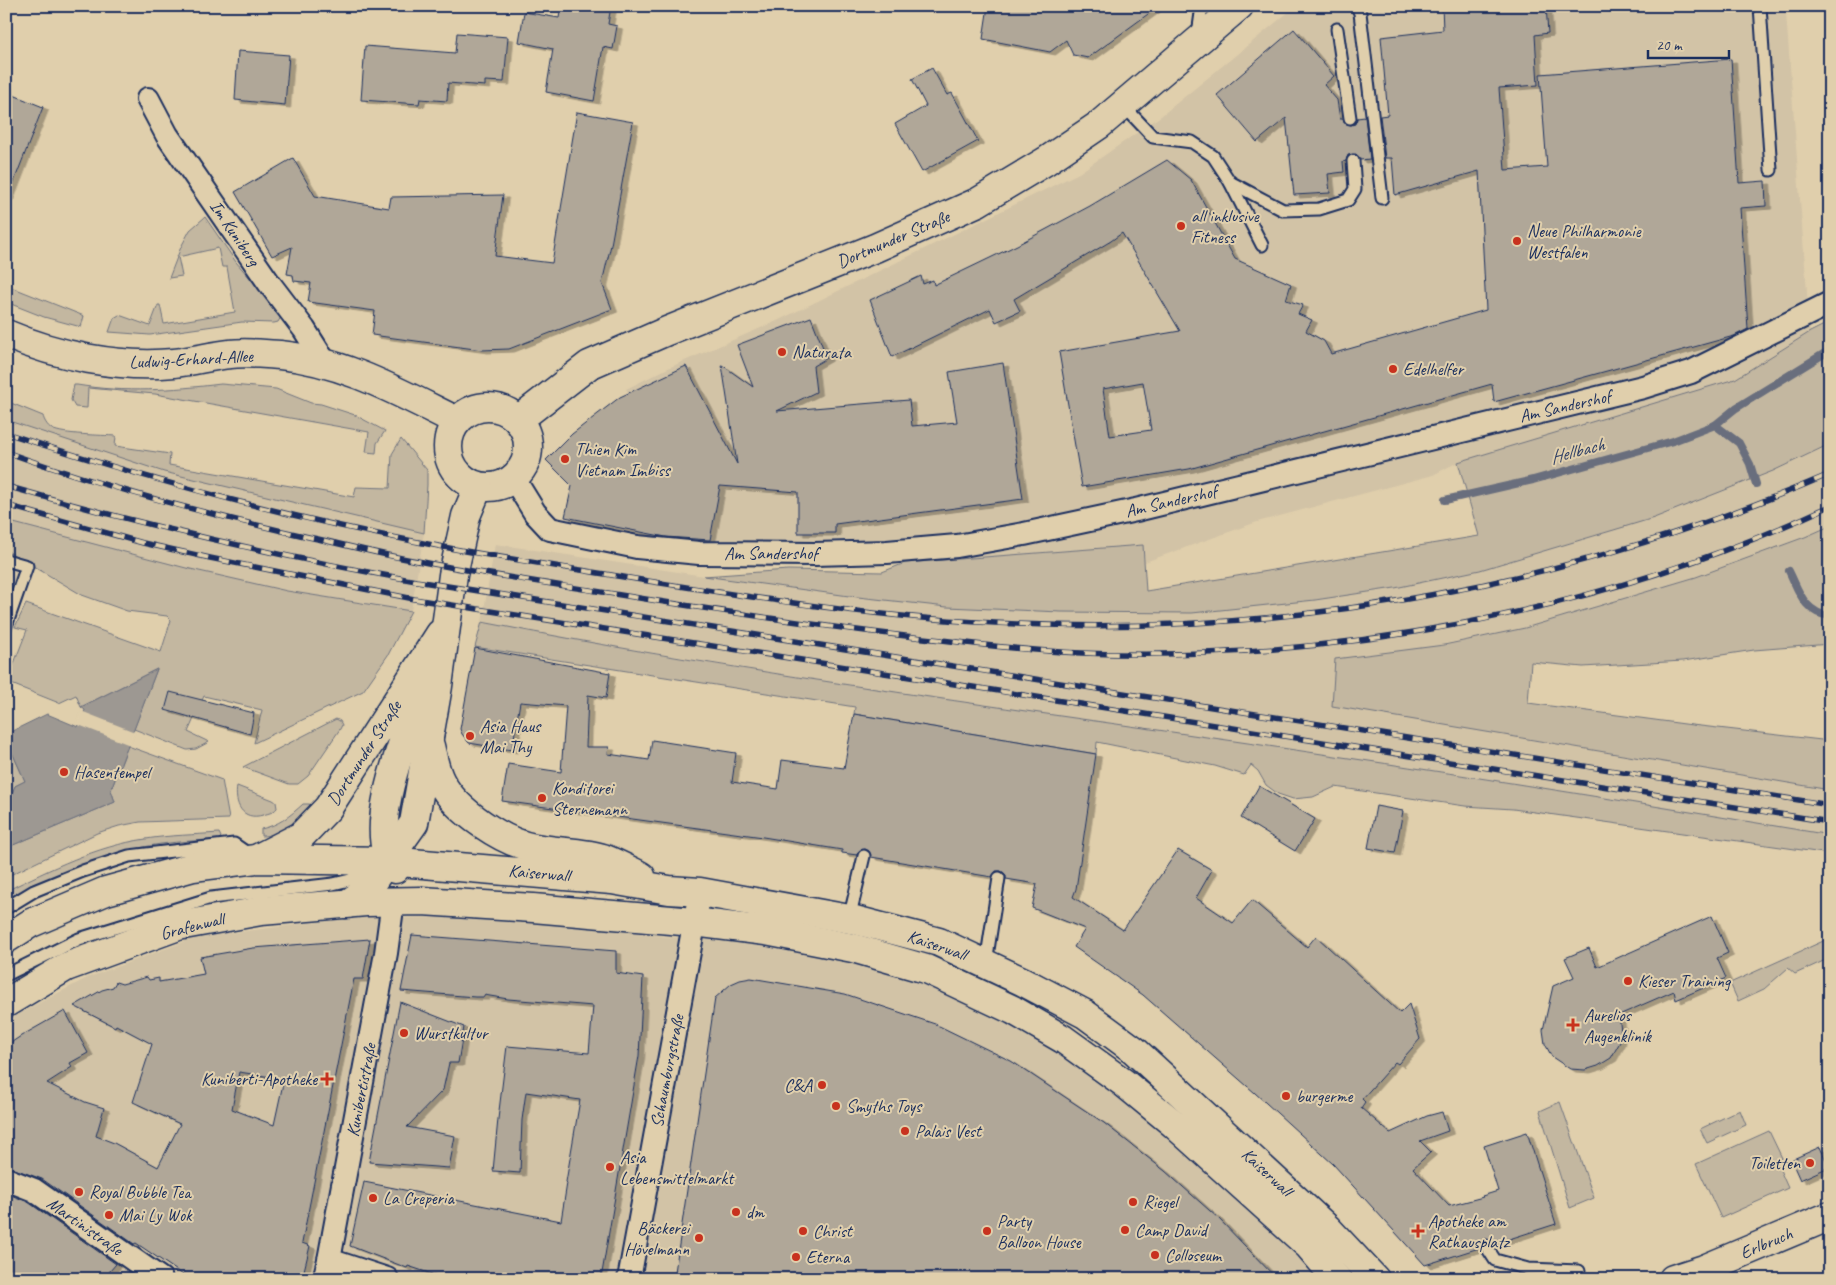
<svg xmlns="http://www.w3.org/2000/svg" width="1836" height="1285" viewBox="0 0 1836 1285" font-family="Caveat,sans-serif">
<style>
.built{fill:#d2c3a6}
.green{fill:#c3b7a0;stroke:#6f737f}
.water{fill:#9d9892;stroke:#696e7d}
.pier{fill:#e0cfac}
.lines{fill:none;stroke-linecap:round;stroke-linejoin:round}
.stream{stroke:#696e7d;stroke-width:8}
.building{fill:#b0a798;stroke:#1b2f5e;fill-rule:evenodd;filter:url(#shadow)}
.lane-casing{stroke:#1b2f5e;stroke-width:15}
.street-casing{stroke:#1b2f5e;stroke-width:26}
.secondary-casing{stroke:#1b2f5e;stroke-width:31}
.lane{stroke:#e0cfac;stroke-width:11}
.street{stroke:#e0cfac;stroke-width:22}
.secondary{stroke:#e0cfac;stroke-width:28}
.rail-casing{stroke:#1b2f5e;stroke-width:5.5}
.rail{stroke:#e0cfac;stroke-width:4;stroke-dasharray:11;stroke-linecap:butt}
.poi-dot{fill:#c8321e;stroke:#e0cfac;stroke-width:2}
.labels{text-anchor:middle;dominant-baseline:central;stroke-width:4;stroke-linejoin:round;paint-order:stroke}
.poi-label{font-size:18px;fill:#1b2f5e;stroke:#e0cfac;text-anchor:start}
.street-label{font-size:18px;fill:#1b2f5e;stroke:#e0cfac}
.water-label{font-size:19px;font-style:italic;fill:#2e3f66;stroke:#e0cfac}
</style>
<defs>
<filter id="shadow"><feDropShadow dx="5.5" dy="3" stdDeviation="0" flood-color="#0004"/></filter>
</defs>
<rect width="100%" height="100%" fill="#e0cfac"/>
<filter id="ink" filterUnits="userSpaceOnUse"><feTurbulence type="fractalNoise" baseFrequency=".02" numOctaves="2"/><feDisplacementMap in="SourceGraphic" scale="10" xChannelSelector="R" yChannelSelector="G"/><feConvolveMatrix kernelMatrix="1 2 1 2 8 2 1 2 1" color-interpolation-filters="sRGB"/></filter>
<g filter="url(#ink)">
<g class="built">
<path d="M1296,6H1830L1786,13L1810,332L1735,379L1458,462L1433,475L1257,522L1145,562L1142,545L905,563L630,556L653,432L626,389L666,369L777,321L1079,173L1161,116Z"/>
<path d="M6,421L424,533L411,611L287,591L186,568L6,521Z"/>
<path d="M1830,444V526L1805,537L1696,577L1525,628L1444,644L1519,738L1830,790V835L1485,779L873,689L557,637L482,622L495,544L704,576L849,596L1315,600L1395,588L1480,570L1654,518L1773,471Z"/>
<path d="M6,550L32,563L6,638Z"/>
<path d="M471,916L562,922L668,937L762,940L921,978L995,1011L1120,1089L1299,1257L1318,1279H6V1023L12,1017L89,977L197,937L358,917L407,918Z"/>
</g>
<g class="green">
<path d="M205,217L236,262L280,313L281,317L278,322L274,323L242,322L150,335L109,332L114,318L119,315L150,326L158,305H160L164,324L235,312L227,267H222L218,248L178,257L182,276L169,278L181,247L190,230Z"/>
<path d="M6,285L84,316L81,327L44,317L6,302Z"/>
<path d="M1830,322V444L1773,471L1654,518L1480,570L1395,588L1315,600L1192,613L1061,612L947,607L849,596L704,576L788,570L882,572L905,563L1143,545L1146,591L1479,536L1458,462L1735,379L1810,332Z"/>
<path d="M221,384L276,389L311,403L321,404L355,415L385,431L377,443L376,453L366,452L369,432L155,394L88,388L87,408L75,407L71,400L74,385H77C125,393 172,390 221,384Z"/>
<path d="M6,401L43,416C44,420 47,426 52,429C62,435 102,435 116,436L115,446L170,454L169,465L354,497L356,487L390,488L392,454L401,439L427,470V485L424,533L164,472L6,420Z"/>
<path d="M6,521L186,568L287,591L411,611L388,655L363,691L254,743L262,710L204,696L188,732L209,742L196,749L187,750L134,729L157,669L81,707L76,695L59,703L9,683L6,677V666H13L27,630L15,627L26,604L161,652L171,620L167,616L127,611L82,595L6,550Z"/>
<path d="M1830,526V644L1754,650L1683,661L1583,667L1531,662L1528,703L1692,725L1830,741V790L1332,706L1335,659L1444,645L1525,628L1696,577L1805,537Z"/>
<path d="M482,622C761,677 1042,712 1322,754C1492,779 1660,807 1830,835V854L1513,809L1465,806L1335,787L1313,797L1293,799L1278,794L1266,785L1258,771L1251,765L1244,775L1215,766L1097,742L1096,754L854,714L855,707L475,647Z"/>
<path d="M336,719L340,721L342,725L340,729L308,776L298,784H289L243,767Z"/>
<path d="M6,739L25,781L15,786L6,808Z"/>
<path d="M128,746L222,780L229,819L140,822L119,826L97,833L6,877V848L115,802L111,790Z"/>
<path d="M237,786L273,800L276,802L277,808C273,813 269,813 263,815C242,821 234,804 237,786Z"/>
<path d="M303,804H309L313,806C305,823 280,836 261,836V829C279,825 290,816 303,804Z"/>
<path d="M219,833L221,837L219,839C200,841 180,841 161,844C111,851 50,875 6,900V891C50,869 97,846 146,839C170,835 195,835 219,833Z"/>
<path d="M1830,938V958L1795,974L1788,968L1764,989L1738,1001L1730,983Z"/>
<path d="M1560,1102L1594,1198L1570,1208L1540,1111Z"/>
<path d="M1740,1110L1746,1125L1707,1143L1700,1129Z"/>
<path d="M1769,1131L1782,1158L1776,1161L1788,1188L1721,1218L1696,1164Z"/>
</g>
<path class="water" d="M157,669L111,790L115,802L6,848V808L15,786L25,781L6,739V734L47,714L78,727L85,710L81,707Z"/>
<path class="pier" d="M81,711L135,732L130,745L76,724Z"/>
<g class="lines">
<g class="stream">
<path d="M1715,425L1736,408L1830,350"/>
<path d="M1445,500L1533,480L1673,441L1715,425L1739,443L1750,464L1756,484"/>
<path d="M1789,571C1799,591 1804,613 1830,616"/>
</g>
</g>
<g class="building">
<path d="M561,6H611L608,24L617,26L613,49L603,47L594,101L546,92L553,49L519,42L524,12L559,18Z"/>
<path d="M988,6H1159L1088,58L1073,55L1066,40L1050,52L983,39Z"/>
<path d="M1442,6H1546L1548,33L1535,35L1538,85L1499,88L1505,170L1547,167L1540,74L1731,59L1739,183L1765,181L1766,206L1740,208L1748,329L1734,336L1494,402L1492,384L1189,469L1082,487L1059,352L1180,331L1122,233L1111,241L1014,299L1020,311L996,322L990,309L892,357L870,300L921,276L923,284L933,280L934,285L1017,245L1090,206L1167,160L1191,180L1235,259L1291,284L1286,300L1303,305L1298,314L1312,320L1306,331L1324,341L1331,354L1486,310L1479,171L1395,195L1392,158H1385L1380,116L1388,115L1381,37L1443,30ZM1143,382L1151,430L1110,436L1103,389Z"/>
<path d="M1294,29L1334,76L1324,85L1337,100L1340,119H1343L1344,123L1351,125L1355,124L1357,118L1365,117L1370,159L1360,160L1356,154L1348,155L1346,161L1343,162L1344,172L1328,174L1330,193L1294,195L1286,118L1257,142L1217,95Z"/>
<path d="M457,33L508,37L504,82L485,81V86L448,83L447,101L420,99L419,104L361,100L365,46L455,53Z"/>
<path d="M238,51L289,55L285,105L235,100Z"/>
<path d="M932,68L947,95L952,93L978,141L922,172L895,124L926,106L912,79Z"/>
<path d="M6,92L43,107L8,197H6Z"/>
<path d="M577,112L633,122L611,245L602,283L612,309L509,349L482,350L372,335L375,311L308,302L311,283L294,281L293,275L287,274L292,247L272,256L235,192L293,158L315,196L389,208L391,197L503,195L495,256L552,263Z"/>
<path d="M811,317L827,358L813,366L816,392L777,411L909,400L912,426L957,422L949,372L1003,363L1023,499L835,524V533H798V492L720,486L710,540L666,537L565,517L572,486L546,460L572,434L620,397L686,366L737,464L722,365L753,387L737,345Z"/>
<path d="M475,648L610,673L606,698L588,695L586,747H609L608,754L649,760L652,740L736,753L732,782L778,789L782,760L844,768L854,714L1096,754L1076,889L1073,897L1123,930L1178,850L1212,870L1196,898L1233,923L1252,900L1307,947L1316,936L1400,1013L1409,1004L1420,1039L1398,1064L1395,1062L1362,1099L1365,1102L1361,1108L1390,1133L1427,1116L1442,1112L1448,1131L1420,1141L1431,1152L1413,1168L1449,1206L1483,1197L1482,1196L1498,1191L1484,1146L1527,1132L1556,1224L1497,1243H1493L1490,1240L1485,1239L1480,1242L1479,1248L1425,1265L1333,1164L1255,1093L1143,995L1074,947L1085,929L1032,908L1037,884L1006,879V875L1001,871H996L992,877L871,857L869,851L865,849L859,851L857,855L842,853V850L763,837L502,801L508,764L561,772L566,706L520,702L512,750L469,743L462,734L460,729Z"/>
<path d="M170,692L254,713L250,734L165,710Z"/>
<path d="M1259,786L1315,819L1295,851L1241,818Z"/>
<path d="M1376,806L1403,811L1395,853L1368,848Z"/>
<path d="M1712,916L1728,953L1717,958L1726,978L1676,1000L1674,991L1619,1015L1621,1032L1620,1042L1611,1058L1598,1066L1585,1070L1570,1069L1552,1057L1545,1044L1543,1030L1553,986L1574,977L1565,958L1589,948L1597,967Z"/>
<path d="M412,935L616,951V973L643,977L639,1056L601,1279H479L459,1275L457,1279H447L408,1266L407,1268L350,1246L364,1182L561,1221L567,1183L566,1182L580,1100L526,1092L522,1120L520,1173L493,1171L498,1119L507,1046L589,1053L593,1006L508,999L484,995V997H475L401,991Z"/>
<path d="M370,939L363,979H354L302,1243L310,1246L302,1279H189L136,1243L134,1244L42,1179L6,1166V1046L21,1036L65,1011L88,1053L70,1063L72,1067L47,1083L85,1102L104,1108L96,1136L114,1143L158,1167L180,1124L133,1102L152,1044L116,1025L115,1027L74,1006L102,990L113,987L116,982L122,984L147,977L149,980L159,978V982L204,974L200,957L253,948ZM239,1072L284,1079L274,1125L232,1109Z"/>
<path d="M751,978L845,994L935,1024L1011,1061L1104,1123L1165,1171L1218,1218L1277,1279H674L715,998L731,984L740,980Z"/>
<path d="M400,1002L464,1027L458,1063H449L443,1090L407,1127L455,1136L449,1168L369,1162Z"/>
<path d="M1820,1147L1829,1167L1800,1180L1791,1160Z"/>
<path d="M6,1193L28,1202L116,1264L103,1279H6Z"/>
</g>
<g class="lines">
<defs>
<g id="lane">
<path d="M1357,6L1360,13L1382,198"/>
<path d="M1760,6L1771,170"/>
<path d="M1337,29L1350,118"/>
<path d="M1198,34L1202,6"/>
<path d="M1123,105L1153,137L1192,142L1213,156L1230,182L1262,245"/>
<path d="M1230,182L1283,210L1319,209L1348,200L1355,189L1353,161"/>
<path d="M6,560L27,566L6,626"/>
<path d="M6,908L34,891L83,871L129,856L234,844L250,855"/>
<path d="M849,919L864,856"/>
<path d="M986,963L999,878"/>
<path d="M6,975L79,939L211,898L333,884L350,880L373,867"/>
<path d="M1486,1246L1495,1260L1528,1269L1579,1271"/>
</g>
<g id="street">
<path d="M148,99L167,135L269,283L304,329L326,364"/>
<path d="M514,479L535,513L550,529L637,547L699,553L815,554L887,552L957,546L1024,534L1136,510L1643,387L1691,372L1830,303"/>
<path d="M6,1179L34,1190L161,1279"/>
<path d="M329,1260L387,1279"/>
<path d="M324,1279L329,1260L386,953L393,901"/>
<path d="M629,1279L700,892"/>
</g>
<g id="secondary">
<path d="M6,334C58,356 117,368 174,363C193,361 211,356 230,354C246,352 264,354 280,355C344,361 400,393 457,421"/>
<circle cx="488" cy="447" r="40"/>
<path d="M518,420L589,365L667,331L875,248L978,202L1046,161L1099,125L1239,6"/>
<path d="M430,746C433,758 435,771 441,782C456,811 504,843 535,848C555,852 586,852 603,858C616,863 629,870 641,876"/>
<path d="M260,857L301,836L328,808L440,634"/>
<path d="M395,869C362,830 410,725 425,681"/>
<path d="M347,904L365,892L414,823L438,686L453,575L466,516L478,487"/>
<path d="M6,939L31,923L106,891L193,867L256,859L388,861L612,880L669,890L700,892L855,920L939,942L1022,981L1085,1014L1134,1050L1328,1229L1375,1279"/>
<path d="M6,1003L66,967L178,926L261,911L366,902L422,901L533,908L694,922L766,931L853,948L926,969L1013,1010L1063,1039L1124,1083L1174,1124L1308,1245L1337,1279"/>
<path d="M1673,1279L1704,1269L1830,1216"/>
</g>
</defs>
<use href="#lane" class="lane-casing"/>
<use href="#street" class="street-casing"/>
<use href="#secondary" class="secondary-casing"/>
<use href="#lane" class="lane"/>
<use href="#street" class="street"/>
<use href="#secondary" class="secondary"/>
<defs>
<g id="rail">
<path d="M6,433C143,478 281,516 423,543C487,556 552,565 617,576C749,597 882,619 1017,624C1295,636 1574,584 1830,474"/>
<path d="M6,452C106,488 210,515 313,538C350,546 386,556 423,562C484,574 546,583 608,593C719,611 830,628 942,640C989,646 1035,651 1082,653C1332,663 1603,612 1830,506"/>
<path d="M6,486C141,525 278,556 416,581L1830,805"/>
<path d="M6,505L143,543L210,558L414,599L1830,822"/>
</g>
</defs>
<use href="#rail" class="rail-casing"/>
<use href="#rail" class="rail"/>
</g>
</g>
<g class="poi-dot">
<circle cx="1181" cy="226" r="5"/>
<circle cx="1517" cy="241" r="5"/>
<circle cx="782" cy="352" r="5"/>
<circle cx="1393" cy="369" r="5"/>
<circle cx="565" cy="459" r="5"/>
<circle cx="470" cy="736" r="5"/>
<circle cx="64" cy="772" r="5"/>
<circle cx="542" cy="798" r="5"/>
<circle cx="1628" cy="981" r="5"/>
<path d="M1570.5 1017.5h5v5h5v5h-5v5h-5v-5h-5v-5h5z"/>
<circle cx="404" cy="1033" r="5"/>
<path d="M324.5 1071.5h5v5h5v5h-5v5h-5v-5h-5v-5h5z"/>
<circle cx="822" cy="1085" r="5"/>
<circle cx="1286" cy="1096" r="5"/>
<circle cx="836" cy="1106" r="5"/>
<circle cx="905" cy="1131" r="5"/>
<circle cx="1810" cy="1163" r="5"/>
<circle cx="610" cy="1167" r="5"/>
<circle cx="79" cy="1192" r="5"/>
<circle cx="373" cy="1198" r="5"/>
<circle cx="1133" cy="1202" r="5"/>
<circle cx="736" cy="1212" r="5"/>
<circle cx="109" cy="1215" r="5"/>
<circle cx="1125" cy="1230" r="5"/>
<circle cx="803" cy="1231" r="5"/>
<circle cx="987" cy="1231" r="5"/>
<path d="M1415.5 1223.5h5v5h5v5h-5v5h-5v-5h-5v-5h5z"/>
<circle cx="699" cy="1238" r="5"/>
<circle cx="1155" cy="1255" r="5"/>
<circle cx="796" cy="1257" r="5"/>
</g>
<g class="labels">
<g class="poi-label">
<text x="1191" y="216">all inklusive<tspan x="1191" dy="21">Fitness</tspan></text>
<text x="1527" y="231">Neue Philharmonie<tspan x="1527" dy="21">Westfalen</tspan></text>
<text x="792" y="352">Naturata</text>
<text x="1403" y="369">Edelhelfer</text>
<text x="575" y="449">Thien Kim<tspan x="575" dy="21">Vietnam Imbiss</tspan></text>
<text x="480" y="726">Asia Haus<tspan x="480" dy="21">Mai Thy</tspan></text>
<text x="74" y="772">Hasentempel</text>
<text x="552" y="788">Konditorei<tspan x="552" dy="21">Sternemann</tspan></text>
<text x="1638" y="981">Kieser Training</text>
<text x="1584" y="1015">Aurelios<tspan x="1584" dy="21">Augenklinik</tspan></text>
<text x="414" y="1033">Wurstkultur</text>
<text x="317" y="1079" text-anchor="end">Kuniberti-Apotheke</text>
<text x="812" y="1085" text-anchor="end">C&amp;A</text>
<text x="1296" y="1096">burgerme</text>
<text x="846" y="1106">Smyths Toys</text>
<text x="915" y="1131">Palais Vest</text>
<text x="620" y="1157">Asia<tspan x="620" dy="21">Lebensmittelmarkt</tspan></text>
<text x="1800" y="1163" text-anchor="end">Toiletten</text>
<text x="89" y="1192">Royal Bubble Tea</text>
<text x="383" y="1198">La Creperia</text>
<text x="1143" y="1202">Riegel</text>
<text x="746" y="1212">dm</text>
<text x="119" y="1215">Mai Ly Wok</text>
<text x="997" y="1221">Party<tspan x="997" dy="21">Balloon House</tspan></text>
<text x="1428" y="1221">Apotheke am<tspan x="1428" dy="21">Rathausplatz</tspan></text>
<text x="689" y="1228" text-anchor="end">Bäckerei<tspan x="689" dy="21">Hövelmann</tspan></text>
<text x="1135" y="1230">Camp David</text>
<text x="813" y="1231">Christ</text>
<text x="1165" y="1255">Colloseum</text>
<text x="806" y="1257">Eterna</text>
</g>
<g class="street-label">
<text transform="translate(235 233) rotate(56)">Im Kuniberg</text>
<text transform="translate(893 239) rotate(-23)">Dortmunder Straße</text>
<text transform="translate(191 359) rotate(-3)">Ludwig-Erhard-Allee</text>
<text transform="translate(1565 406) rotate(-13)">Am Sandershof</text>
<text transform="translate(1171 501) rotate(-13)">Am Sandershof</text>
<text x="771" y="553">Am Sandershof</text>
<text transform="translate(364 753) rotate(-57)">Dortmunder Straße</text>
<text transform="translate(539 873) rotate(5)">Kaiserwall</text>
<text transform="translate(192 926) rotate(-14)">Grafenwall</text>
<text transform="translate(937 945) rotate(19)">Kaiserwall</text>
<text transform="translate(667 1071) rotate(-79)">Schaumburgstraße</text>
<text transform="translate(361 1090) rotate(-79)">Kunibertistraße</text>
<text transform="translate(1267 1172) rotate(43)">Kaiserwall</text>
<text transform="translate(85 1226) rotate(35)">Martinistraße</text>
<text transform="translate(1766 1243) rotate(-23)">Erlbruch</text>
</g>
<g class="water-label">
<text transform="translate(1577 451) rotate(-15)">Hellbach</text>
</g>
</g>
<rect width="1836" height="1285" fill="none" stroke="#e0cfac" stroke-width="25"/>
<rect x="12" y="12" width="1811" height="1260" fill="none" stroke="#1b2f5e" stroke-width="2" filter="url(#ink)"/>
<path d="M1648 50v8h81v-8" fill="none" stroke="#1b2f5e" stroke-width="2.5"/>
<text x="1656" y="50" font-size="15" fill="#1b2f5e" stroke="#e0cfac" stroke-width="4" paint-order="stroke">20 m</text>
</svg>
